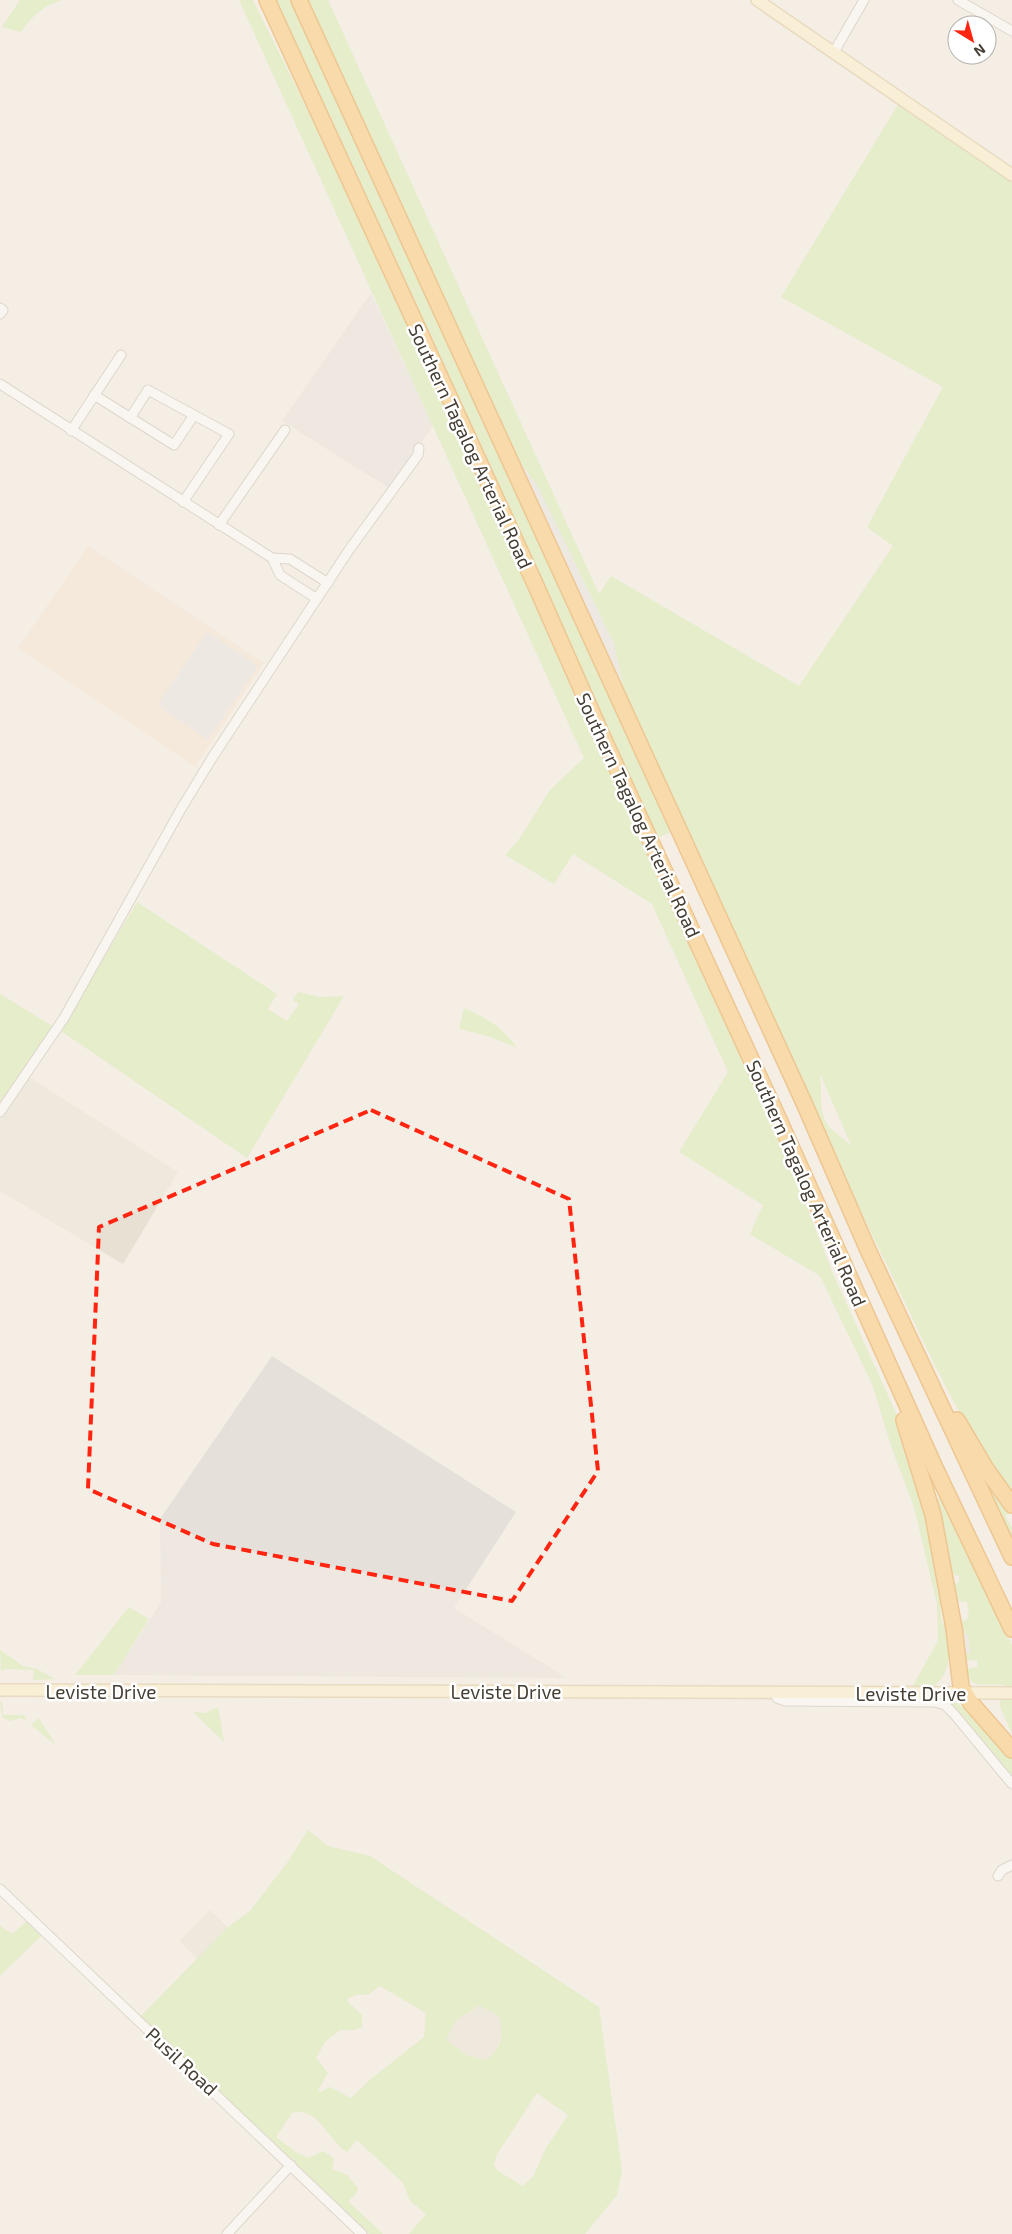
<svg xmlns="http://www.w3.org/2000/svg" width="1012" height="2234" viewBox="0 0 1012 2234" font-family="'Exo 2',sans-serif">
<style>
.residential{fill:#e8e0d3}
.commercial{fill:#f7e3cf}
.industrial{fill:#e6e0da}
.green{fill:#d2eaac;fill-rule:evenodd}
.parking{fill:#e4e1de}
.lines{fill:none;stroke-linecap:round;stroke-linejoin:round}
.street-casing{stroke:#c3b8aa;stroke-width:11}
.secondary-casing{stroke:#d9c394;stroke-width:14}
.highway-casing{stroke:#e6962d;stroke-width:18}
.street{stroke:#fff;stroke-width:9}
.secondary{stroke:#ffedc4;stroke-width:11}
.highway{stroke:#ffc265;stroke-width:15}
.marked{fill:none;stroke:#ff2511;stroke-width:4;stroke-dasharray:10 6;stroke-linejoin:round}
.labels{text-anchor:middle;dominant-baseline:central;stroke-width:5;stroke-linejoin:round;paint-order:stroke}
.street-label{font-size:19px;fill:#463e34;stroke:#fff}
</style>
<rect width="100%" height="100%" fill="#f4eee5"/>
<g class="residential">
<path d="M29,1077L178,1172L123,1264L0,1191V1120Z"/>
<path d="M210,1910L228,1927L197,1959L179,1941Z"/>
<path d="M480,2006L499,2016L503,2031L496,2051L485,2060L466,2055L446,2040L454,2023L463,2015L472,2012L475,2007Z"/>
</g>
<path class="commercial" d="M88,546L264,663L195,767L18,648Z"/>
<g class="industrial">
<path d="M371,293L433,426L389,488L282,421Z"/>
<path d="M272,1356L516,1512L454,1608L567,1678L114,1675L161,1602L160,1519Z"/>
</g>
<g class="green">
<path d="M20,0H61C42,7 33,15 21,32L2,27Z"/>
<path d="M239,0H253L325,145L551,637L593,736L783,1145L833,1274L897,1415L914,1464L928,1516L942,1603L940,1607L942,1623H946C949,1646 954,1671 933,1687H912L938,1641L937,1604L914,1507L892,1449L872,1384L820,1276L750,1234L763,1205L679,1152L728,1072L652,904L573,854L554,884L505,855L520,838L550,790L584,758Z"/>
<path d="M272,0H292L671,832L655,839Z"/>
<path d="M305,0H328L599,594L611,576L799,686L893,546L867,527L943,387L781,297L899,103L1012,177V1492C955,1420 921,1333 880,1251C791,1068 709,882 625,697L614,644L539,489L511,449ZM820,1076H821L852,1147C846,1140 838,1135 831,1129C817,1114 823,1094 820,1076Z"/>
<path d="M137,902L277,994L268,1009L287,1021L299,1004L293,1000L298,992L319,997L344,996L247,1158L61,1031Z"/>
<path d="M0,994L54,1027L0,1104Z"/>
<path d="M464,1008C487,1018 502,1027 517,1048L488,1036L459,1029Z"/>
<path d="M961,1436L1011,1512L1005,1516L1012,1527V1537Z"/>
<path d="M939,1498L979,1575L1012,1645V1734L999,1704L1001,1700L1008,1699L1004,1685C991,1683 965,1691 968,1669L978,1667L977,1660L965,1661L963,1651L970,1654L968,1636L962,1631L961,1623L969,1617L967,1602L956,1601L953,1584L959,1583V1576L952,1574L935,1499Z"/>
<path d="M129,1607L149,1619L114,1675H75Z"/>
<path d="M0,1650L23,1666L37,1669L55,1679L33,1680L34,1670L6,1669L1,1671Z"/>
<path d="M949,1698L970,1712L1012,1758V1780L940,1700Z"/>
<path d="M0,1702H2L3,1715H24L27,1721L21,1718L9,1721L2,1717Z"/>
<path d="M218,1707L224,1742L193,1712L205,1713Z"/>
<path d="M39,1718L41,1722L56,1745L31,1725Z"/>
<path d="M308,1830L328,1846L370,1856L599,2007L622,2171L617,2195L585,2234H409L426,2214L410,2201L403,2183L357,2140L347,2152C326,2138 318,2106 292,2113L276,2137L296,2152L309,2158L323,2151L334,2158L332,2169L347,2175L358,2188L356,2194L348,2201L383,2234H369L140,2017L228,1927L250,1911L287,1863ZM380,1986L426,2013L424,2037L372,2078L351,2098L330,2087L320,2092L318,2090L328,2073L316,2058L325,2042L340,2030H355L362,2027V2015L348,2002V1998L360,1994L368,1995ZM480,2006L499,2016C504,2033 502,2051 485,2060L466,2055L446,2040C451,2030 453,2022 462,2016C468,2012 472,2013 475,2007ZM537,2093L568,2115L546,2148L534,2175L523,2186L498,2171L494,2165L496,2156Z"/>
<path d="M28,1920L42,1935L0,1976V1926L12,1934Z"/>
</g>
<g class="parking">
<path d="M511,449L539,489L614,644L625,697Z"/>
<path d="M207,632L258,666L208,740L157,705Z"/>
<path d="M958,1629L968,1636L970,1655L962,1650Z"/>
</g>
<g class="lines">
<defs>
<g id="street">
<path d="M958,0L1012,31"/>
<path d="M834,52L864,0"/>
<path d="M0,308L3,310L0,314"/>
<path d="M0,384L272,558L290,559L328,583"/>
<path d="M94,395L174,445L194,415"/>
<path d="M130,418L148,390L229,434L183,502"/>
<path d="M71,431L121,355"/>
<path d="M219,525L285,430"/>
<path d="M272,558L280,575L317,599"/>
<path d="M0,1112L64,1018L181,809L212,758L349,550L418,455L419,448"/>
<path d="M775,1692L777,1698L785,1701L934,1702L945,1705L954,1714L1012,1784"/>
<path d="M998,1876L1002,1870L1012,1865"/>
<path d="M0,1889L362,2234"/>
<path d="M227,2234L291,2165"/>
</g>
<g id="secondary">
<path d="M757,0L1012,175"/>
<path d="M0,1690L1012,1693"/>
</g>
<g id="highway">
<path d="M267,0L536,586L604,740L780,1122L936,1470L1012,1629"/>
<path d="M299,0L804,1103L868,1250L1012,1557"/>
<path d="M904,1420L933,1515L954,1628L961,1687L971,1703L1012,1750"/>
<path d="M957,1420L986,1469L1012,1505"/>
</g>
</defs>
<use href="#street" class="street-casing"/>
<use href="#secondary" class="secondary-casing"/>
<use href="#highway" class="highway-casing"/>
<use href="#street" class="street"/>
<use href="#secondary" class="secondary"/>
<use href="#highway" class="highway"/>
</g>
<path d="M0 0H1012V2234H0ZM371,1110L569,1199L598,1471L512,1601L213,1544L88,1489L99,1227Z" fill="#f4eee5" fill-opacity=".55" fill-rule="evenodd"/>
<path class="marked" d="M371,1110L569,1199L598,1471L512,1601L213,1544L88,1489L99,1227Z"/>
<g class="labels">
<g class="street-label">
<text transform="translate(471 446) rotate(65)">Southern Tagalog Arterial Road</text>
<text transform="translate(639 815) rotate(65)">Southern Tagalog Arterial Road</text>
<text transform="translate(807 1183) rotate(66)">Southern Tagalog Arterial Road</text>
<text x="101" y="1691">Leviste Drive</text>
<text x="506" y="1691">Leviste Drive</text>
<text x="911" y="1693">Leviste Drive</text>
<text transform="translate(182 2061) rotate(43)">Pusil Road</text>
</g>
</g>
<g transform="translate(972 40) rotate(143)"><circle r="24" fill="#ffffff" stroke="#b5b2ae"/>
<path d="M0-4L9 19L0 12L-9 19Z" fill="#ff2511"/>
<text y="-8" font-size="14" font-weight="bold" text-anchor="middle" fill="#463e34">N</text>
</g>
</svg>
